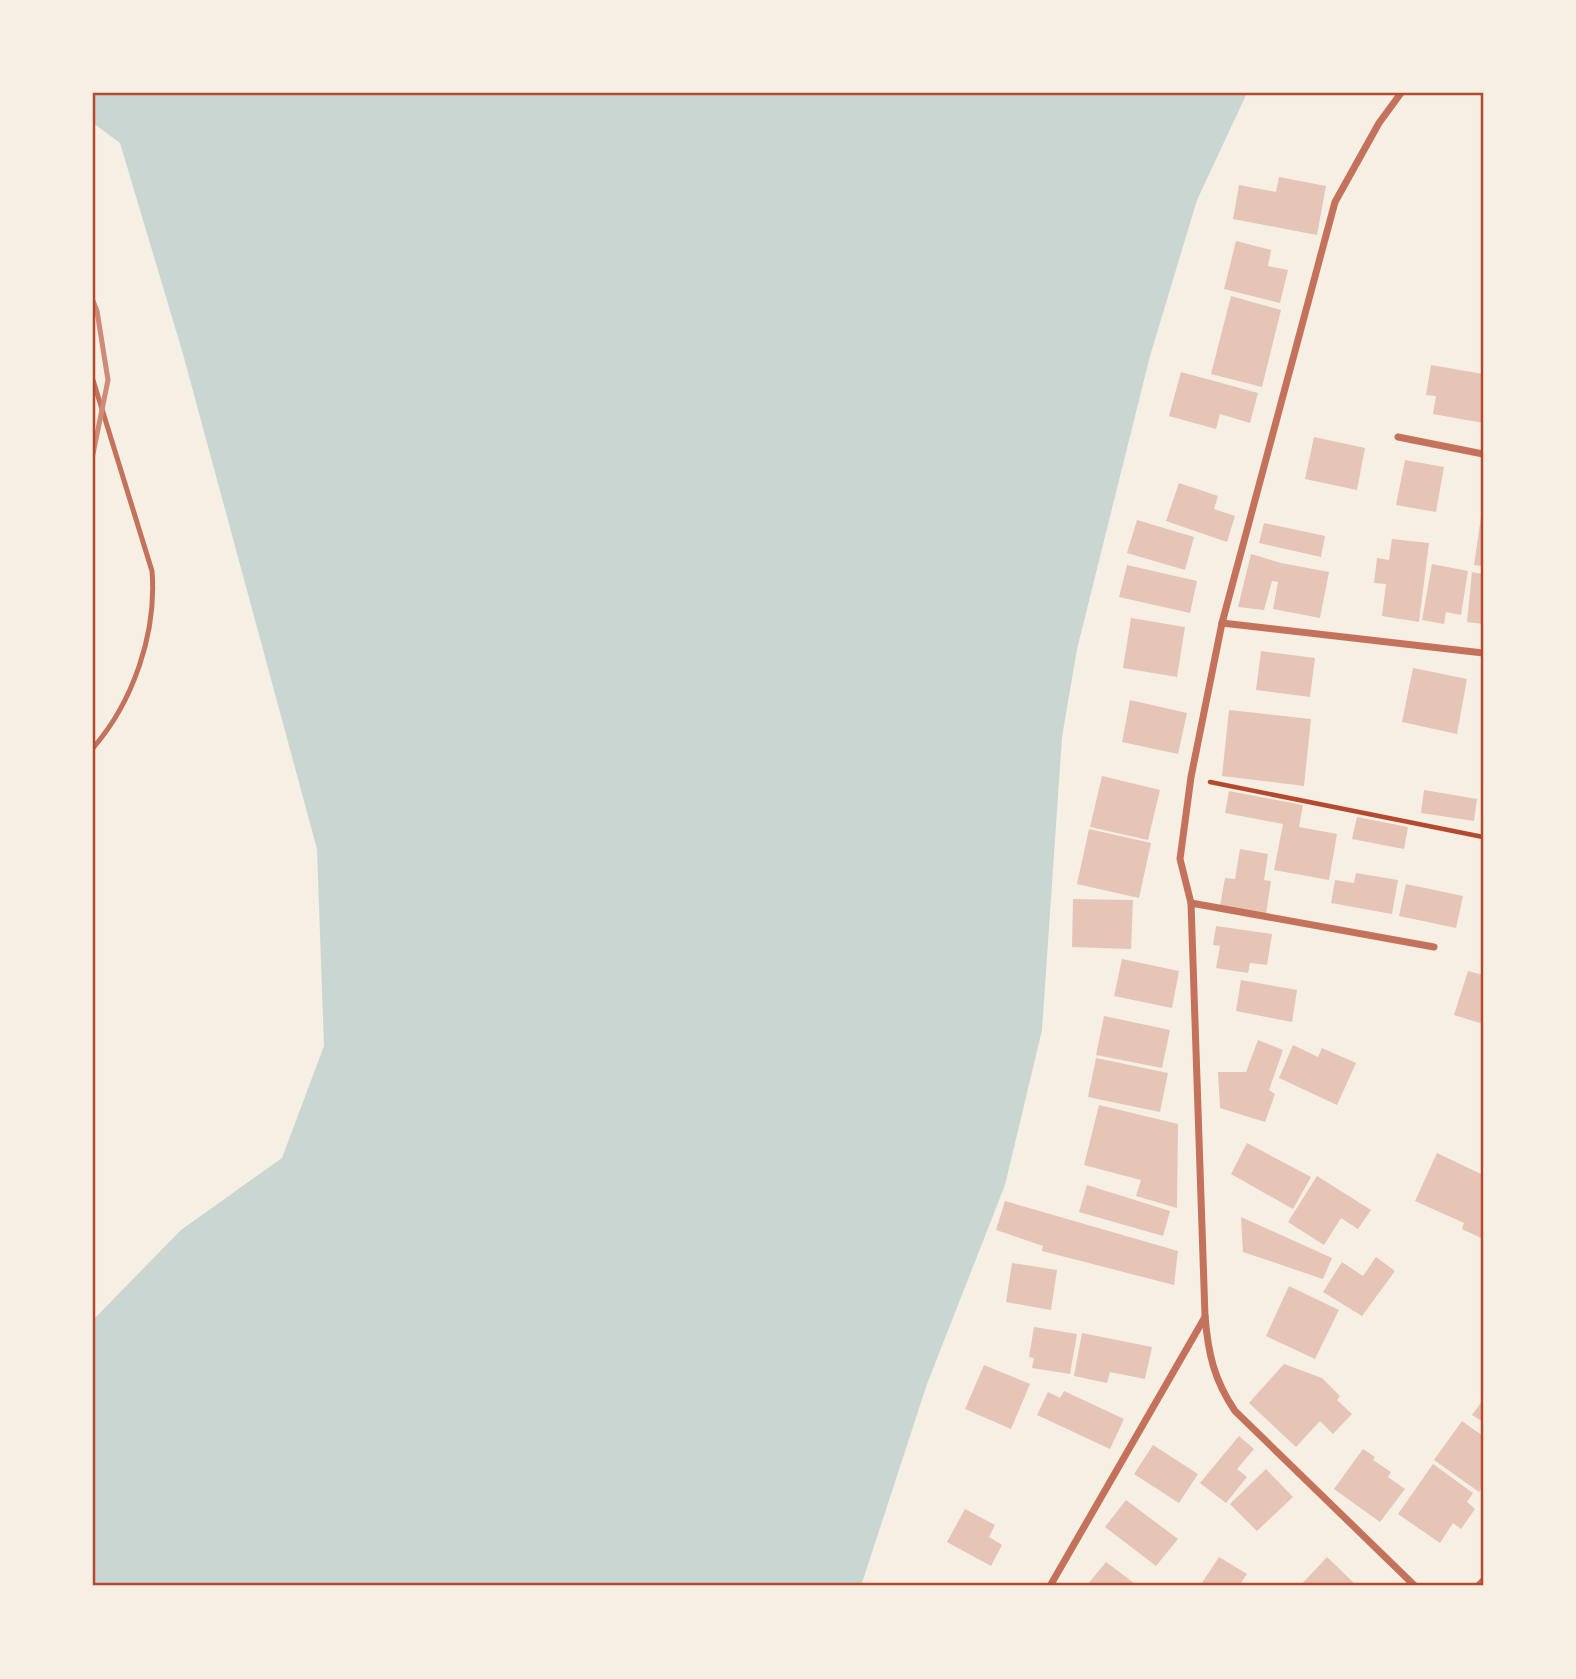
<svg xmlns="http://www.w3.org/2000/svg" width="1576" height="1679" viewBox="0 0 1576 1679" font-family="'Nunito Sans',sans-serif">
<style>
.water{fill:#c9d6d2}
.building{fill:#e6c5b7}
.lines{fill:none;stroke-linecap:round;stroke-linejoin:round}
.path{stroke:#b5482f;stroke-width:4.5}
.service{stroke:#c5725c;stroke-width:5}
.minor{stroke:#c5725c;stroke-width:7}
.rail{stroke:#cf8b77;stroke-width:5}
.neatline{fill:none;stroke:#b5482f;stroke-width:2.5}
</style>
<rect width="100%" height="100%" fill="#f6efe4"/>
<path class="water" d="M93,93H1247L1197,200L1150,356L1077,649L1062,737L1042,1030L1005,1185L927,1384L861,1586H93V1320L181,1230L282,1158L324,1046L317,849L183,354L120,143L93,123Z"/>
<g class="building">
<path d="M1279,177L1326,186L1317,235L1233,219L1239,185L1276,192Z"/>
<path d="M1236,241L1271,250L1268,266L1288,270L1280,303L1224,289Z"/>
<path d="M1231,296L1281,310L1262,387L1211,374Z"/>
<path d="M1431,365L1483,374V423L1433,414L1436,396L1426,395Z"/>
<path d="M1181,372L1258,393L1250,423L1220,414L1216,429L1169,416Z"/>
<path d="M1314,437L1365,448L1357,490L1305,479Z"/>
<path d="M1405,460L1444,467L1436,512L1396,505Z"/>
<path d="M1179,483L1218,496L1214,509L1235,516L1227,542L1166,521Z"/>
<path d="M1482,510H1483V566L1474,565Z"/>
<path d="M1137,520L1194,537L1185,570L1127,553Z"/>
<path d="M1264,523L1325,536L1321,557L1259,543Z"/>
<path d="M1392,539L1429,543L1419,622L1382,616L1386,584L1374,583L1377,558L1389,560Z"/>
<path d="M1251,554L1281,563L1329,572L1320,618L1273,609L1278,582L1272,581L1264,610L1238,607Z"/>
<path d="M1432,564L1468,571L1461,615L1446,612L1444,624L1422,620Z"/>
<path d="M1127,565L1197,581L1190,613L1119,597Z"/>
<path d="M1472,572L1483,574V624L1467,622Z"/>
<path d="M1131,618L1185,627L1177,677L1123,668Z"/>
<path d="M1261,651L1315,658L1310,697L1256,690Z"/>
<path d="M1413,668L1467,679L1457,734L1402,722Z"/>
<path d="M1130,700L1187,713L1178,754L1122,742Z"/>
<path d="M1229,710L1311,719L1304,786L1222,776Z"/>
<path d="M1102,776L1160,790L1148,840L1090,827Z"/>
<path d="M1424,790L1477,799L1474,821L1421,813Z"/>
<path d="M1229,791L1303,805L1299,827L1337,834L1329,880L1274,870L1283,824L1225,813Z"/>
<path d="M1357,817L1408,827L1404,849L1352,839Z"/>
<path d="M1089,829L1151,843L1139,898L1077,884Z"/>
<path d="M1240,849L1268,854L1264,880L1271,881L1266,914L1220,906L1225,878L1235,879Z"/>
<path d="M1356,873L1398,880L1392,914L1331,903L1335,880L1354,883Z"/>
<path d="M1406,884L1463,896L1456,928L1399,916Z"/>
<path d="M1073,899L1133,900L1131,949L1072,947Z"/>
<path d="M1216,926L1272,934L1267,965L1250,963L1248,973L1216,968L1220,946L1213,945Z"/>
<path d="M1122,959L1179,971L1172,1008L1114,996Z"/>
<path d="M1468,971L1483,975V1024L1454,1015Z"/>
<path d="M1241,980L1297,990L1292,1022L1236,1011Z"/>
<path d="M1104,1016L1170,1030L1162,1068L1096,1055Z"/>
<path d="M1258,1040L1283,1050L1269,1090L1275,1094L1265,1122L1220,1108L1218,1072H1246Z"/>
<path d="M1293,1045L1318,1057L1322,1048L1356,1063L1337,1105L1279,1078Z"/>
<path d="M1096,1058L1168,1073L1160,1112L1088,1097Z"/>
<path d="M1099,1105L1178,1124L1177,1208L1136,1196L1141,1180L1084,1165Z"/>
<path d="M1247,1143L1311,1177L1293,1209L1231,1174Z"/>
<path d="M1437,1153L1483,1175V1239L1462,1229L1464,1223L1415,1201Z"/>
<path d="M1317,1176L1371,1210L1358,1229L1341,1218L1324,1245L1288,1222Z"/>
<path d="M1087,1185L1170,1211L1163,1236L1079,1212Z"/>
<path d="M1005,1201L1178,1251L1174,1285L1042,1251L1043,1246L996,1230Z"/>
<path d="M1241,1217L1332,1258L1323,1279L1243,1252Z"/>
<path d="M1376,1257L1395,1271L1362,1316L1323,1292L1342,1262L1363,1276Z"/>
<path d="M1012,1263L1057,1270L1051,1310L1006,1302Z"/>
<path d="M1289,1286L1339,1310L1315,1359L1266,1336Z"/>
<path d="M1034,1327L1077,1334L1070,1374L1032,1368L1034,1358L1029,1357Z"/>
<path d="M1082,1333L1152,1347L1145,1379L1110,1372L1107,1383L1074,1376Z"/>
<path d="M1284,1364L1322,1378L1340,1396L1337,1400L1352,1414L1333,1434L1320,1421L1296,1447L1249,1403Z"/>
<path d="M984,1365L1030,1384L1011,1429L965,1409Z"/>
<path d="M1064,1391L1124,1419L1110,1449L1037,1415L1048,1392L1060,1398Z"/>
<path d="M1483,1400V1422L1472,1415Z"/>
<path d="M1462,1421L1483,1436V1485L1479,1492L1434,1460Z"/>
<path d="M1239,1436L1254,1449L1237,1469L1247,1477L1226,1503L1200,1483Z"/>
<path d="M1153,1445L1198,1474L1179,1503L1134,1474Z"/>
<path d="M1363,1449L1375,1457L1373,1460L1391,1472L1388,1477L1405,1489L1380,1522L1334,1489Z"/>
<path d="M1433,1464L1473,1493L1467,1502L1475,1509L1461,1529L1453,1523L1440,1543L1398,1514Z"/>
<path d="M1266,1469L1293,1497L1257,1531L1230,1504Z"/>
<path d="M1126,1500L1178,1539L1156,1566L1105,1527Z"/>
<path d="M965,1509L995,1525L989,1537L1002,1545L991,1566L947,1542Z"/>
<path d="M1219,1557L1247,1574L1239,1586H1200Z"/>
<path d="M1327,1557L1357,1586H1300Z"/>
<path d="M1106,1562L1138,1586L1088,1584Z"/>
</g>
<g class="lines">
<path class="path" d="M1210,782L1483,837"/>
<path class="service" d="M93,380L152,571C157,633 133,702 93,748"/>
<g class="minor">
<path d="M1401,93L1379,123L1335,202L1222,623L1191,777L1180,859L1191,903L1205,1316C1208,1353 1214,1380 1235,1411L1415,1586"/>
<path d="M1398,437L1483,454"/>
<path d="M1222,623L1483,653"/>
<path d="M1191,903L1434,947"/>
<path d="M1050,1586L1205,1317"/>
<path d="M1478,1586L1483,1581"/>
</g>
<path class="rail" d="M93,301L97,311L108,380L93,454"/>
</g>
<rect width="1576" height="1679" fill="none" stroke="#f6efe4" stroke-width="189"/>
<rect x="94" y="94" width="1388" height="1490" class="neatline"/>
</svg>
